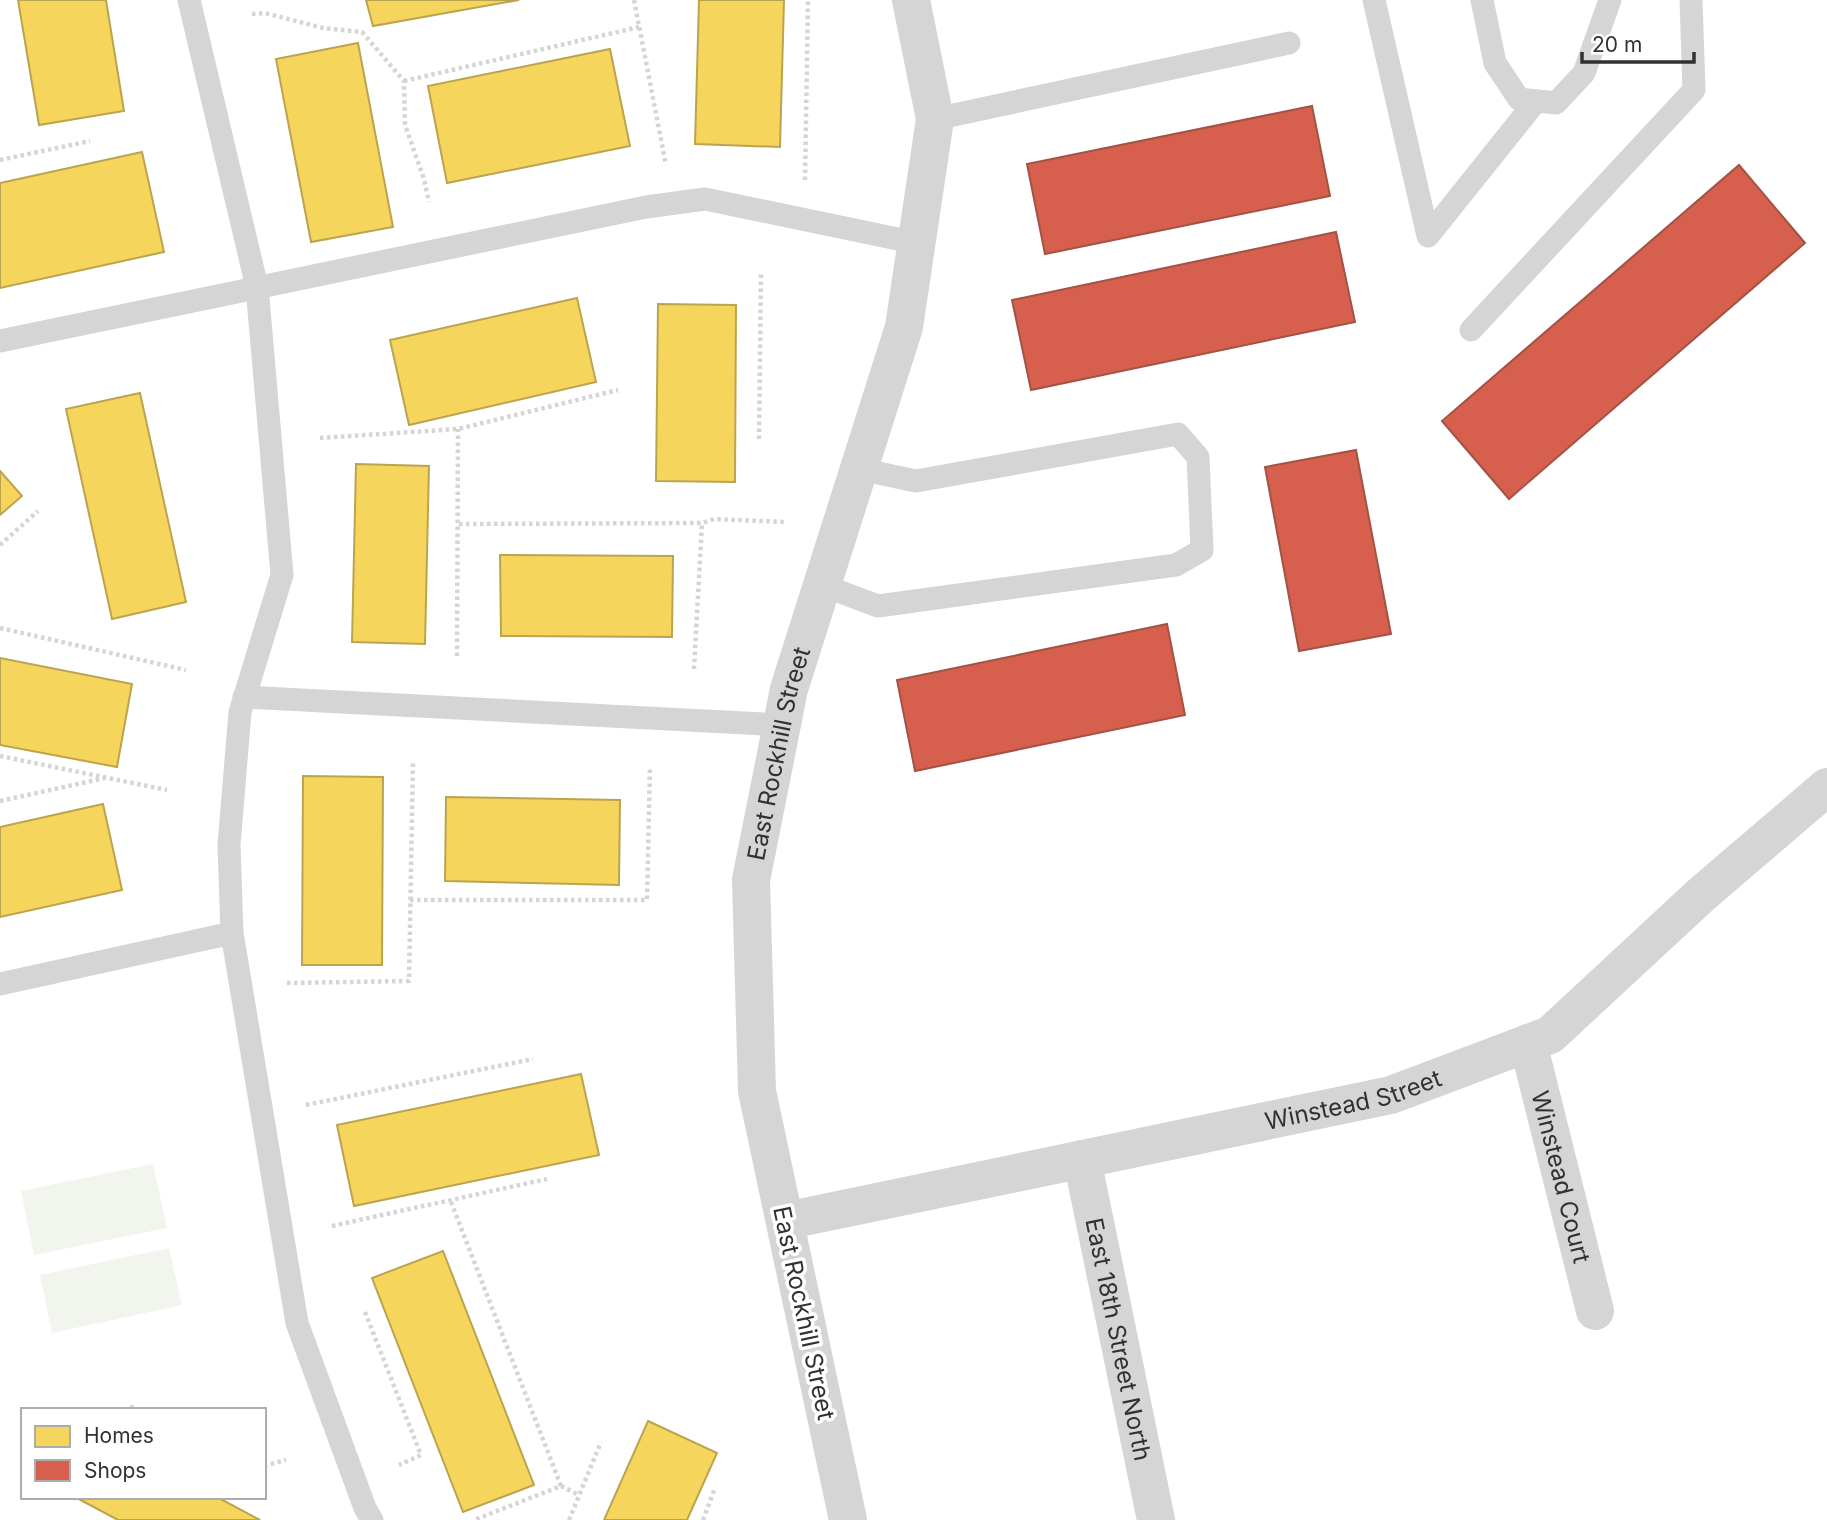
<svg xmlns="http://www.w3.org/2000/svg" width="1827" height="1520" viewBox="0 0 1827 1520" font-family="Inter,sans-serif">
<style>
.park{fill:#f2f5ed}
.homes{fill:#f6d55c;stroke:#bba44f;stroke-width:2}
.shops{fill:#d6604d;stroke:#a45245;stroke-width:2}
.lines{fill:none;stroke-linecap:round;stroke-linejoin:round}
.path{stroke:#d5d5d5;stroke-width:4.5;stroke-dasharray:3.5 3.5;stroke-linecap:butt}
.lane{stroke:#d5d5d5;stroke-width:23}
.street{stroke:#d5d5d5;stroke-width:38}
.labels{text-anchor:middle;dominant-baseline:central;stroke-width:7;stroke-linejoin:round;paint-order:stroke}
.street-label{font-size:24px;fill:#313131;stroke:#fff}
</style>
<rect width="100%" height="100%" fill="#fff"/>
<g class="park">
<path d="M153,1164L167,1228L34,1255L21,1191Z"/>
<path d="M169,1248L182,1305L52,1333L40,1275Z"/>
</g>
<g class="homes">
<path d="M18,0H106L124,111L39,125Z"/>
<path d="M366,0H519L373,26Z"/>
<path d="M699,0H784L780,147L695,144Z"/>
<path d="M358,43L393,227L311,242L276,59Z"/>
<path d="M610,49L630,146L447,183L428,86Z"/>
<path d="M142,152L164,252L0,288V183Z"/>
<path d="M577,298L596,382L409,425L390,340Z"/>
<path d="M658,304L736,305L735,482L656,481Z"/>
<path d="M140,393L186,602L112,619L66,409Z"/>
<path d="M356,464L429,466L425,644L352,642Z"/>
<path d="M0,471L22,496L0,515Z"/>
<path d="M500,555L673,556L672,637L501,636Z"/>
<path d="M0,658L132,684L117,767L0,745Z"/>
<path d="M303,776L383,777L382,965H302Z"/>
<path d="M446,797L620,800L619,885L445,881Z"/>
<path d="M103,804L122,890L0,917V827Z"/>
<path d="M581,1074L599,1155L354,1206L337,1125Z"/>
<path d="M443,1251L534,1485L463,1512L372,1278Z"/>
<path d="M648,1421L717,1453L687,1520H604Z"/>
<path d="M75,1497H217L260,1520H118Z"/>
</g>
<g class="shops">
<path d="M1312,106L1330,196L1045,254L1027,164Z"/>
<path d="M1739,165L1805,243L1509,499L1442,421Z"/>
<path d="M1336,232L1355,322L1031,390L1012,300Z"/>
<path d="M1356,450L1391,634L1299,651L1265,467Z"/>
<path d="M1167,624L1185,715L915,771L897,680Z"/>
</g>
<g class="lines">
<g class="path">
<path d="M634,0L666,165"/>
<path d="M252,14L265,13L323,28L362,32L404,81L405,125L424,179L429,202"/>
<path d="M404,81L639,27"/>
<path d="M0,160L90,141"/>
<path d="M805,180L808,0"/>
<path d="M320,438L458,429L618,390"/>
<path d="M759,439L761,271"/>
<path d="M459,524L702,523L714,519L785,522"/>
<path d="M0,545L38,511"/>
<path d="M0,628L186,670"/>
<path d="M457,656L458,429"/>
<path d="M694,669L702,523"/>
<path d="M0,756L167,790"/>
<path d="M0,801L105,778"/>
<path d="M410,900H647L650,767"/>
<path d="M287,983L409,981L413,760"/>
<path d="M306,1105L533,1059"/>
<path d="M451,1202L561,1486L474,1520"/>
<path d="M332,1226L547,1179"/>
<path d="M365,1312L421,1455L399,1465"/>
<path d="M130,1406L136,1410"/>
<path d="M264,1466L286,1460"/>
<path d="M561,1486L579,1495"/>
<path d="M569,1520L601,1442"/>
<path d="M703,1520L715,1488"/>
</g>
<g class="lane">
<path d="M189,0L257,287L282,575L240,712L229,845L232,933L297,1323L365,1508L372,1520"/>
<path d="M1374,0L1428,236L1536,101"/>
<path d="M1482,0L1495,63L1519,99L1556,103L1584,73L1610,0"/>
<path d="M935,119L1289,43"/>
<path d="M1471,330L1694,90L1691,0"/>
<path d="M0,341L646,207L705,199L917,243"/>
<path d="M822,585L878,606L1176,565L1202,550L1198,457L1178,434L916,481L859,469"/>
<path d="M244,697L782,725"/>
<path d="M0,984L232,933"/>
</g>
<g class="street">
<path id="s1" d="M1528,1043L1595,1311"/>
<path id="s2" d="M1082,1159L1156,1520"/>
<path id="s3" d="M785,1221L1391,1095L1550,1035L1702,894L1827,787"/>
<path id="s4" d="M848,1520L757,1091L751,880L789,689L904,327L935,119L911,0"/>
</g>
</g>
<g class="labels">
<g class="street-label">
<text stroke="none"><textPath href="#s4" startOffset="779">East Rockhill Street</textPath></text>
<text stroke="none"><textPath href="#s3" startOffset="581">Winstead Street</textPath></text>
<text stroke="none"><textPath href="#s1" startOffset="138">Winstead Court</textPath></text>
<text transform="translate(804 1313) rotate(78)">East Rockhill Street</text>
<text stroke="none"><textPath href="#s2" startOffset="184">East 18th Street North</textPath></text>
</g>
</g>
<rect x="21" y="1408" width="245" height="91" fill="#ffffff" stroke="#adadad" stroke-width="2"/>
<rect x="35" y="1426" width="35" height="21" fill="#f6d55c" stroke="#adadad" stroke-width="2"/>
<text x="84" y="1443" font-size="21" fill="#313131">Homes</text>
<rect x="35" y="1460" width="35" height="21" fill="#d6604d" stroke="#adadad" stroke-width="2"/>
<text x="84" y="1478" font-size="21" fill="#313131">Shops</text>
<path d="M1582 52v10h112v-10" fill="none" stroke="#313131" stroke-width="3.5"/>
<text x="1592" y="52" font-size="21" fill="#313131" stroke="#ffffff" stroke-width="5" paint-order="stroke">20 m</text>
</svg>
